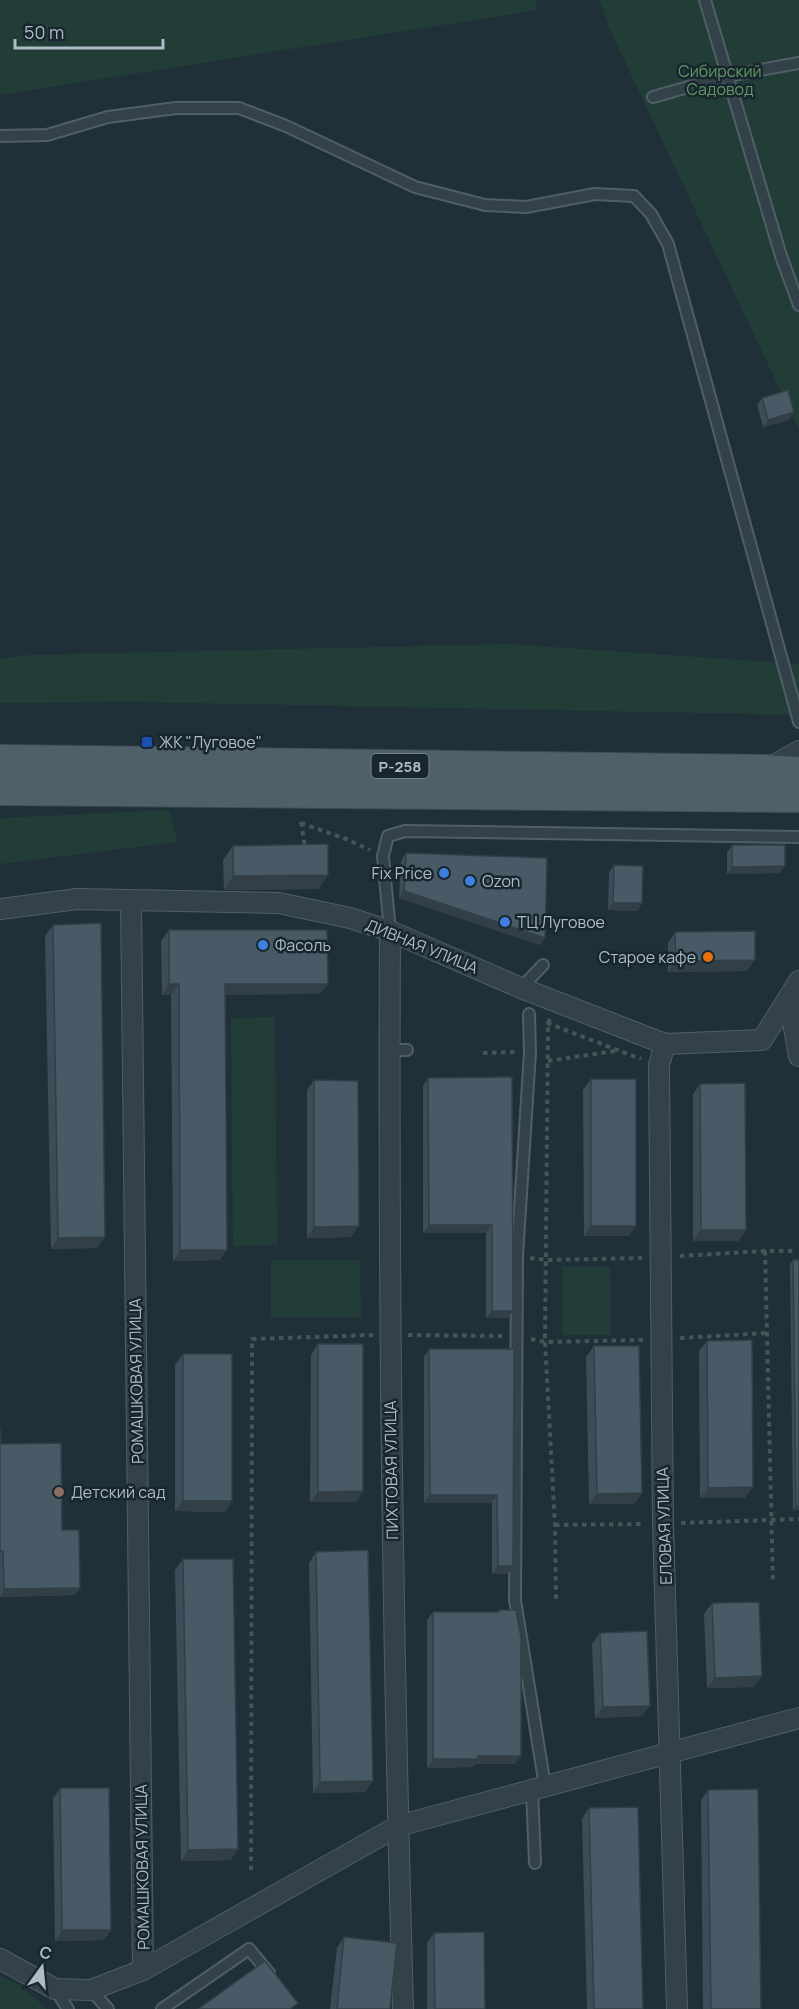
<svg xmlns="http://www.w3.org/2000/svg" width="799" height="2009" viewBox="0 0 799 2009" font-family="Manrope,sans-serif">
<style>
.green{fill:#223c38}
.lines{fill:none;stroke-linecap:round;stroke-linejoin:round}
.lane-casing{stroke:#505f67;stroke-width:14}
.street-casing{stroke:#505f67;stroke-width:22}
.primary-casing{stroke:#3f4d56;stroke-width:34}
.path{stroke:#415856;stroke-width:4;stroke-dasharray:4.5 4.5;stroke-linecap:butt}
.lane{stroke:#334149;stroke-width:10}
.street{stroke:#334149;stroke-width:20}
.primary{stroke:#50606a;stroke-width:32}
.wall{fill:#3d4d57}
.shaded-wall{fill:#323f47}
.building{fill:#475a65;stroke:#323f47;stroke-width:1.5}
.transit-dot{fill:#1a4fb4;stroke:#18262e;stroke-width:2}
.shop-dot{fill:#3f7fe0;stroke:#18262e;stroke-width:2}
.food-dot{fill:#e8710a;stroke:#18262e;stroke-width:2}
.education-dot{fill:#8d6e63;stroke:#18262e;stroke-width:2}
.labels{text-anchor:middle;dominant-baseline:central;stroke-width:5;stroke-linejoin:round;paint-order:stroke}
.shield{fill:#18262e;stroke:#808f98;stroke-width:1.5}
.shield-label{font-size:15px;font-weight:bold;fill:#adbcc6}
.park-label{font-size:16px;fill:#639864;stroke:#18262e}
.poi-label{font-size:16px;fill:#adbcc6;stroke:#18262e;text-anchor:start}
.street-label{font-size:16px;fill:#adbcc6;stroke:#18262e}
</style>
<rect width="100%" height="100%" fill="#1f3039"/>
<g class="green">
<path d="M0,0H535L538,10L0,95Z"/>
<path d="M600,0H799V430L609,28Z"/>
<path d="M509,644L799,664V699L797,715L136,702L0,703V659L30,655Z"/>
<path d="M170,810L177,842L0,864V818Z"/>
<path d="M275,1017L277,1245L233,1246L231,1018Z"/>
<path d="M271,1260H360L361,1317H271Z"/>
<path d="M562,1266L610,1267L611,1335H563Z"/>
<path d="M0,1976L20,1985L47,2009H0Z"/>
</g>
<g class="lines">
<defs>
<g id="lane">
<path d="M705,0L781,256L799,305"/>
<path d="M653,97L727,76L799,63"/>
<path d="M0,136L47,135L108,117L176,108H239L286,126L415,187L485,205L526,207L595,194L634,196L651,214L668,244L799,722"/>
<path d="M390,931L383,856L388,836L405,831L799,837"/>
<path d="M521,988L543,965"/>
<path d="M529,1014L530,1052L517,1256L515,1600L545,1786"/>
<path d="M390,1050H407"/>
<path d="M532,1791L535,1863"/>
<path d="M55,1989L68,2009"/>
<path d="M91,1990L108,2009"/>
<path d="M162,2009L249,1949L269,1973"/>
</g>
<g id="street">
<path d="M767,769L799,751"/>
<path d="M131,901L143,1970"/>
<path d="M0,909L77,899L279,903L350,918L390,931L521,988L665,1044L762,1040L799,981"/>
<path d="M390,931C388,1291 393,1650 403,2009"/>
<path d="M789,999L799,1056"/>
<path d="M665,1044L659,1065L663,1524L677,2009"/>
<path d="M0,1959L55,1989L91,1990L143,1970L398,1826L799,1718"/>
</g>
<g id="primary">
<path d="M0,761L765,771L799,773"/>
<path d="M0,789L799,796"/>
</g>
</defs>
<use href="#lane" class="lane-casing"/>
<use href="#street" class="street-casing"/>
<use href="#primary" class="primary-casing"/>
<g class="path">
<path d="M301,822L305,847"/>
<path d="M301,823L346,839L370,850"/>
<path d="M550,1019L548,1023L545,1342L555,1525L556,1601"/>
<path d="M547,1023L641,1059"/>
<path d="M483,1053L516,1052"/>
<path d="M548,1061L615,1051"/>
<path d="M765,1251L773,1584"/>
<path d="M680,1256L765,1251H795"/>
<path d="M530,1258L547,1260L642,1258"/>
<path d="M408,1335L502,1336"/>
<path d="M680,1338L767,1333"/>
<path d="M531,1339L545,1342L643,1340"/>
<path d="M681,1523L799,1519"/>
<path d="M555,1525L644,1524"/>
<path d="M251,1870L252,1339L373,1335"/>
</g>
<use href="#lane" class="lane"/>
<use href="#street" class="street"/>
<use href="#primary" class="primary"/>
</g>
<g class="wall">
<path d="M762,398L794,412L789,420L763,427L757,405Z"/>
<path d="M732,845L780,873L727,874V853Z"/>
<path d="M233,846L319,889L224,890L223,860Z"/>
<path d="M406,853L545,938L540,945L399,898L401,861Z"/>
<path d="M614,865L642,903L637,911L608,910L609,872Z"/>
<path d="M53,925L105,1237L97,1248L51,1249L45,936Z"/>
<path d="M169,930L320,994H225L227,1250L219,1260L173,1261L171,995H162L161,941Z"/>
<path d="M675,932L747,971L668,972V943Z"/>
<path d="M512,1077L508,1318H486V1233H423V1086L428,1078Z"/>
<path d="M591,1079L629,1236H584L583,1090Z"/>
<path d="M314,1080L351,1237L307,1238V1090Z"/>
<path d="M700,1084L739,1241H693V1094Z"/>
<path d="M793,1260H799V1510H793L790,1264Z"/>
<path d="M707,1341L745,1498H700L699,1351Z"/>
<path d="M318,1344L356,1502H310L311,1355Z"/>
<path d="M594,1346L642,1493L634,1504H589L586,1357Z"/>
<path d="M429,1349H514L508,1574H492V1503H424V1357Z"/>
<path d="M183,1354L225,1512L175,1511V1365Z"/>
<path d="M0,1429L1,1444L62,1530L80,1588L75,1595L0,1597Z"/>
<path d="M316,1552L373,1781L365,1792L313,1793L309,1563Z"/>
<path d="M183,1559L231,1860L181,1861L175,1570Z"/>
<path d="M712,1603L754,1687L707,1688L704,1614Z"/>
<path d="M499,1610L515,1764H475L472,1767L427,1768V1620L433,1612H498Z"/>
<path d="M600,1633L650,1706L642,1716L595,1718L592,1644Z"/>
<path d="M60,1788L111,1930L104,1940L55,1941L53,1799Z"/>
<path d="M708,1790L761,2009H703L701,1800Z"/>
<path d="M589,1808L643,2009H587L582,1819Z"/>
<path d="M434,1933L485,2009H427V1943Z"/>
<path d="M344,1937L390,2009H330L337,1948Z"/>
</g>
<g class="shaded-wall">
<path d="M794,412L789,420L763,427L768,420Z"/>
<path d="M785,866L780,873L727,874L732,867Z"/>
<path d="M328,875L319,889L224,890L233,876Z"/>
<path d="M404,891L545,938L540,945L399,898Z"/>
<path d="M613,903H642L637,911L608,910Z"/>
<path d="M755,960L747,971L668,972L676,961Z"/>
<path d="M169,984H179L171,995H162Z"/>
<path d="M225,984H328L320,994L218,995Z"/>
<path d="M429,1225H492L486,1233H423Z"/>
<path d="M359,1226L351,1237L307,1238L314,1227Z"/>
<path d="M591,1226H636L629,1236H584Z"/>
<path d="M701,1230H746L739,1241H693Z"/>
<path d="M105,1237L97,1248L51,1249L58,1238Z"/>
<path d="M180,1250H227L219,1260L173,1261Z"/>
<path d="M492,1311H513L508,1318H486Z"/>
<path d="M753,1487L745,1498H700L708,1488Z"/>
<path d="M363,1491L356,1502H310L318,1492Z"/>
<path d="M642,1493L634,1504H589L597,1494Z"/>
<path d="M430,1495H497L492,1503H424Z"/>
<path d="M183,1501H232L225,1512L175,1511Z"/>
<path d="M796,1506H799V1510H793Z"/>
<path d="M498,1566H513L508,1574H492Z"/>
<path d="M80,1588L75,1595L0,1597L4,1589Z"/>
<path d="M762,1676L754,1687L707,1688L715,1678Z"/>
<path d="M650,1706L642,1716L595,1718L603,1707Z"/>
<path d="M478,1756H521L515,1764H475L472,1767L427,1768L433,1759Z"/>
<path d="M373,1781L365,1792L313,1793L320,1782Z"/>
<path d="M238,1849L231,1860L181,1861L188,1850Z"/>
<path d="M62,1930H111L104,1940L55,1941Z"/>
</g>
<g class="building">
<path d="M788,390L794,412L768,420L762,398Z"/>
<path d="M328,844V875L233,876V846Z"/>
<path d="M732,845H785V866L732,867Z"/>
<path d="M406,853L547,858L545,938L404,891Z"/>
<path d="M614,865L643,866L642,903H613Z"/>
<path d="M101,923L105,1237L58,1238L53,925Z"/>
<path d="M169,930H327L328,984H225L227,1250H180L179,984H169Z"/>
<path d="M755,931V960L676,961L675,932Z"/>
<path d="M512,1077L513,1311H492V1225H429L428,1078Z"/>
<rect x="591" y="1079" width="45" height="147"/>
<path d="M314,1080L358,1081L359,1226L314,1227Z"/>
<path d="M745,1083L746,1230H701L700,1084Z"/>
<path d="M793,1260H799V1506H796Z"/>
<path d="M752,1340L753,1487L708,1488L707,1341Z"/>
<path d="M318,1344H363V1491L318,1492Z"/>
<path d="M594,1346H639L642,1493L597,1494Z"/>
<path d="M429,1349H514L513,1566H498L497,1495H430Z"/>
<rect x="183" y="1354" width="49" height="147"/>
<path d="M0,1429L1,1444L61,1443L62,1530H79L80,1588L4,1589L3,1551H0Z"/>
<path d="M368,1550L373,1781L320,1782L316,1552Z"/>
<path d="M183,1559H233L238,1849L188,1850Z"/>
<path d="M759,1602L762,1676L715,1678L712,1603Z"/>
<path d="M499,1610H516L521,1637V1756H478V1759H433V1612H499Z"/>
<path d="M647,1631L650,1706L603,1707L600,1633Z"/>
<path d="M60,1788H109L111,1930H62Z"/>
<path d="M758,1789L761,2009H711L708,1790Z"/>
<path d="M638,1807L643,2009H594L589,1808Z"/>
<path d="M484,1932L485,2009H435L434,1933Z"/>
<path d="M344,1937L397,1943L390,2009H337Z"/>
<path d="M265,1961L298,2003L290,2009H198Z"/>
</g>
<rect class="transit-dot" x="141" y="736" width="12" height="12" rx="3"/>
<g class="shop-dot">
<circle cx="444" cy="873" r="6"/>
<circle cx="470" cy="881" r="6"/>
<circle cx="505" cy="922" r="6"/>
<circle cx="263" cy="945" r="6"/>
</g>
<circle class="food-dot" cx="708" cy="957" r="6"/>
<circle class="education-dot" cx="59" cy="1492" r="6"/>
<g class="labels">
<rect class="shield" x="371.5" y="754" width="57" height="24" rx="4.5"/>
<g class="shield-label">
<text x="400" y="766">Р-258</text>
</g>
<g class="park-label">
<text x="720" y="71">Сибирский<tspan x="720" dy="18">Садовод</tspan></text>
</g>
<g class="poi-label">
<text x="159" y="742">ЖК "Луговое"</text>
<text x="432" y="873" text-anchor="end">Fix Price</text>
<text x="482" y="881">Ozon</text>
<text x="517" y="922">ТЦ Луговое</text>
<text x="275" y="945">Фасоль</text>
<text x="696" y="957" text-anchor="end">Старое кафе</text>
<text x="71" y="1492">Детский сад</text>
</g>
<g class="street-label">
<text transform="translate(422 946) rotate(22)">ДИВНАЯ УЛИЦА</text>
<text transform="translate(136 1381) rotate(-91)">РОМАШКОВАЯ УЛИЦА</text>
<text transform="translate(391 1470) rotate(-91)">ПИХТОВАЯ УЛИЦА</text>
<text transform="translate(664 1526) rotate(-92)">ЕЛОВАЯ УЛИЦА</text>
<text transform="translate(142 1867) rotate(-91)">РОМАШКОВАЯ УЛИЦА</text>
</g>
</g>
<g transform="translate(42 1967) rotate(15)" stroke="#18262e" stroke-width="4.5" paint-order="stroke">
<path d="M0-4.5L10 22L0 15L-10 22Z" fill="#adbcc6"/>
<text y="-9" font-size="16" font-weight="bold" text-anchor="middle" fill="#adbcc6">С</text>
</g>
<path d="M15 39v9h148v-9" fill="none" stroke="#adbcc6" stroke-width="3"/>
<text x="24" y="39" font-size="18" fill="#adbcc6" stroke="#18262e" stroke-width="4.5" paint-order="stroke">50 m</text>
</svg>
